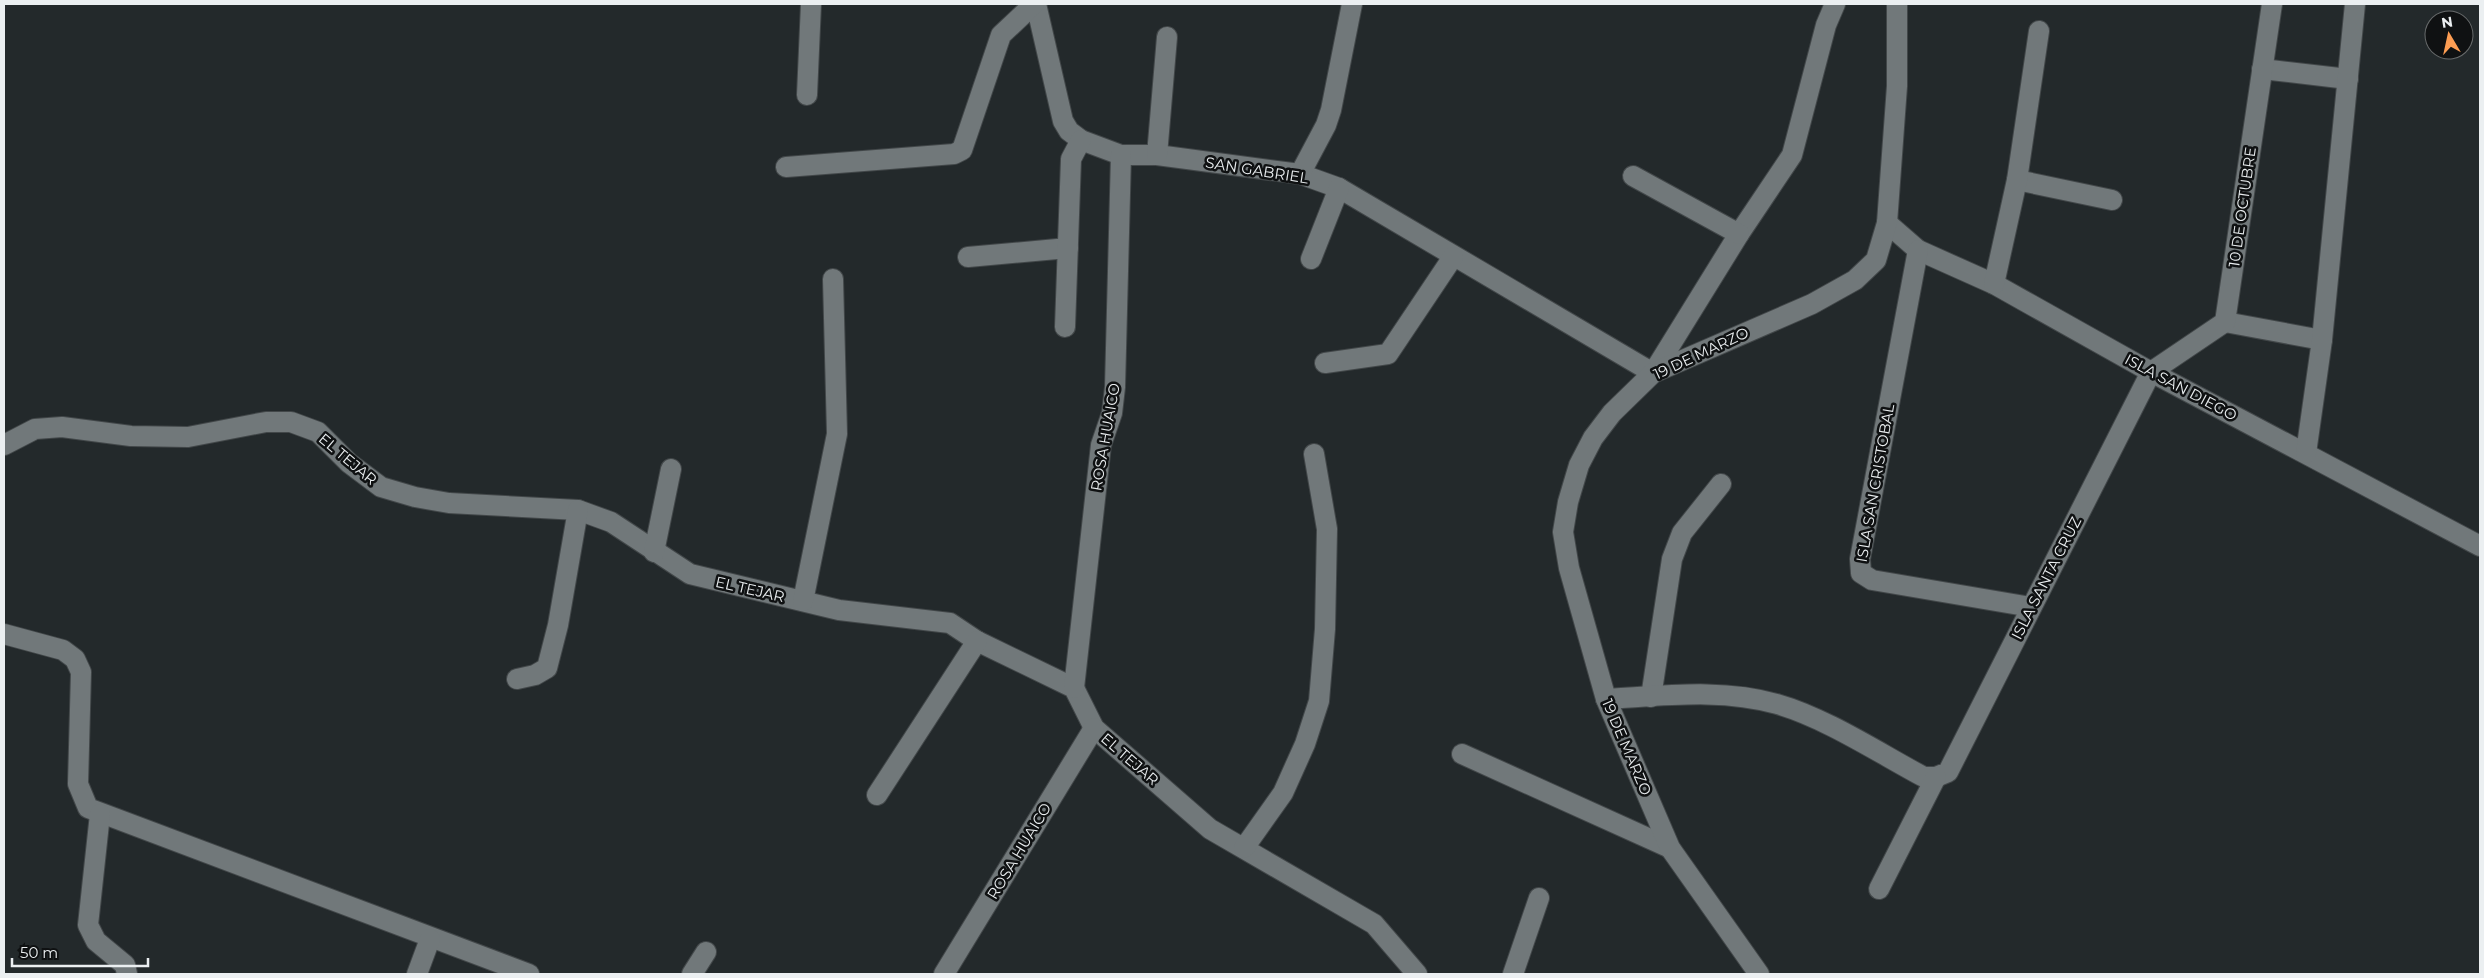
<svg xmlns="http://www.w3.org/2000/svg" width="2484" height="978" viewBox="0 0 2484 978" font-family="Montserrat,sans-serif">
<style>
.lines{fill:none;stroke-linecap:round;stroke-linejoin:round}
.minor-casing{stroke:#424749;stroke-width:22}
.minor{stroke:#71787a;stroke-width:20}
.labels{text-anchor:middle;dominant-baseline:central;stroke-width:5;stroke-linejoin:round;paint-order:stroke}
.street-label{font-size:15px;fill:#ebeff1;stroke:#0f1112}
</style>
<rect width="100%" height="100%" fill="#23292b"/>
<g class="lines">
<defs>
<g id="minor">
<path d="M1036,4L1063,121L1069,131L1081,140L1121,155H1157L1300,174L1339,188L1653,373L1739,234L1792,155L1826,25L1835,4"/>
<path d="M2262,69L2348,79"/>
<path d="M807,95L811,4"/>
<path d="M1157,155L1167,37"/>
<path d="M786,167L954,154L962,150L1001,35L1034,4"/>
<path d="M1300,174L1326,125L1331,110L1352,4"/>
<path d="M1633,176L1739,234"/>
<path d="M2017,180L2112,200"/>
<path d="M1887,223L1918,250L1994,284L2151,372L2480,546"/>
<path d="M1918,250L1860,559L1861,573L1872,580L2031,607"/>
<path d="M968,257L1068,248"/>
<path d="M1311,259L1339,188"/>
<path d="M1994,284L2017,180L2039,31"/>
<path d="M2225,322L2322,340"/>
<path d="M1065,327L1071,159L1081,140"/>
<path d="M1325,363L1388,354L1453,257"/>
<path d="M4,445L35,429L62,427L131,436L188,437L266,422H291L318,432L349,463L381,487L415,497L449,503L578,510L611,522L690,574L839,610L950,623L977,641L1074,688L1094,728L1210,829L1374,924L1417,974"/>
<path d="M2306,453L2322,340L2355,4"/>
<path d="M654,552L671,469"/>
<path d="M803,601L837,434L833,279"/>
<path d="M4,634L63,650L75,659L81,672L78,784L88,808L529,974"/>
<path d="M517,679L535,675L547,668L558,625L578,510"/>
<path d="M1074,688L1101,445L1112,413L1115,387L1121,155"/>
<path d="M1651,697L1672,559L1682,533L1721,484"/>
<path d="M1606,699C1662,696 1722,688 1777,704C1826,718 1879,753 1924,777H1936L1948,772L2151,372L2225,322L2272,4"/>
<path d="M1462,754L1670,848"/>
<path d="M877,795L977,641"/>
<path d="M100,814L88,925L96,941L125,965L127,974"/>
<path d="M1244,848L1283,793L1305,744L1319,701L1325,629L1327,529L1314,454"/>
<path d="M1879,889L1936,777"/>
<path d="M417,974L430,939"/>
<path d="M692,974L706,952"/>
<path d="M944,974L1094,728"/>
<path d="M1513,974L1539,898"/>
<path d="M1759,974L1670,848L1606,699L1569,568L1563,532L1568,502L1579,465L1593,438L1612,413L1653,373L1812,304L1855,280L1876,260L1887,223L1897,86V4"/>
</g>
</defs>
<use href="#minor" class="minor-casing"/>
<use href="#minor" class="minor"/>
</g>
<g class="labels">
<g class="street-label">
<text transform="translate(1257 170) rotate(9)">SAN GABRIEL</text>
<text transform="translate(2242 207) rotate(-82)">10 DE OCTUBRE</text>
<text transform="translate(1701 353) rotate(-25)">19 DE MARZO</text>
<text transform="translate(2181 387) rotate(28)">ISLA SAN DIEGO</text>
<text transform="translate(1105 437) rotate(-80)">ROSA HUAICO</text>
<text transform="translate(348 459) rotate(40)">EL TEJAR</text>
<text transform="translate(1875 483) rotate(-80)">ISLA SAN CRISTOBAL</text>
<text transform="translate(2046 578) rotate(-63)">ISLA SANTA CRUZ</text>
<text transform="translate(750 589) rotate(13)">EL TEJAR</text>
<text transform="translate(1627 747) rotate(67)">19 DE MARZO</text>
<text transform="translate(1130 759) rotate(41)">EL TEJAR</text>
<text transform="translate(1019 851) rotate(-59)">ROSA HUAICO</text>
</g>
</g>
<rect width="2484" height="978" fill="none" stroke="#ebeff1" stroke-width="10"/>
<g transform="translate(2449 35) rotate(351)"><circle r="24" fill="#0f1112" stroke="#676a6b"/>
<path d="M0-4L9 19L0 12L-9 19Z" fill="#fc9d53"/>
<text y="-8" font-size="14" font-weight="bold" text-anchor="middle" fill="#ebeff1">N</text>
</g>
<path d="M12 958v8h136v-8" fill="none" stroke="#ebeff1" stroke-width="2.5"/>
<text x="20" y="958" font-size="15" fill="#ebeff1" stroke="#0f1112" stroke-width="4" paint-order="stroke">50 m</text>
</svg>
